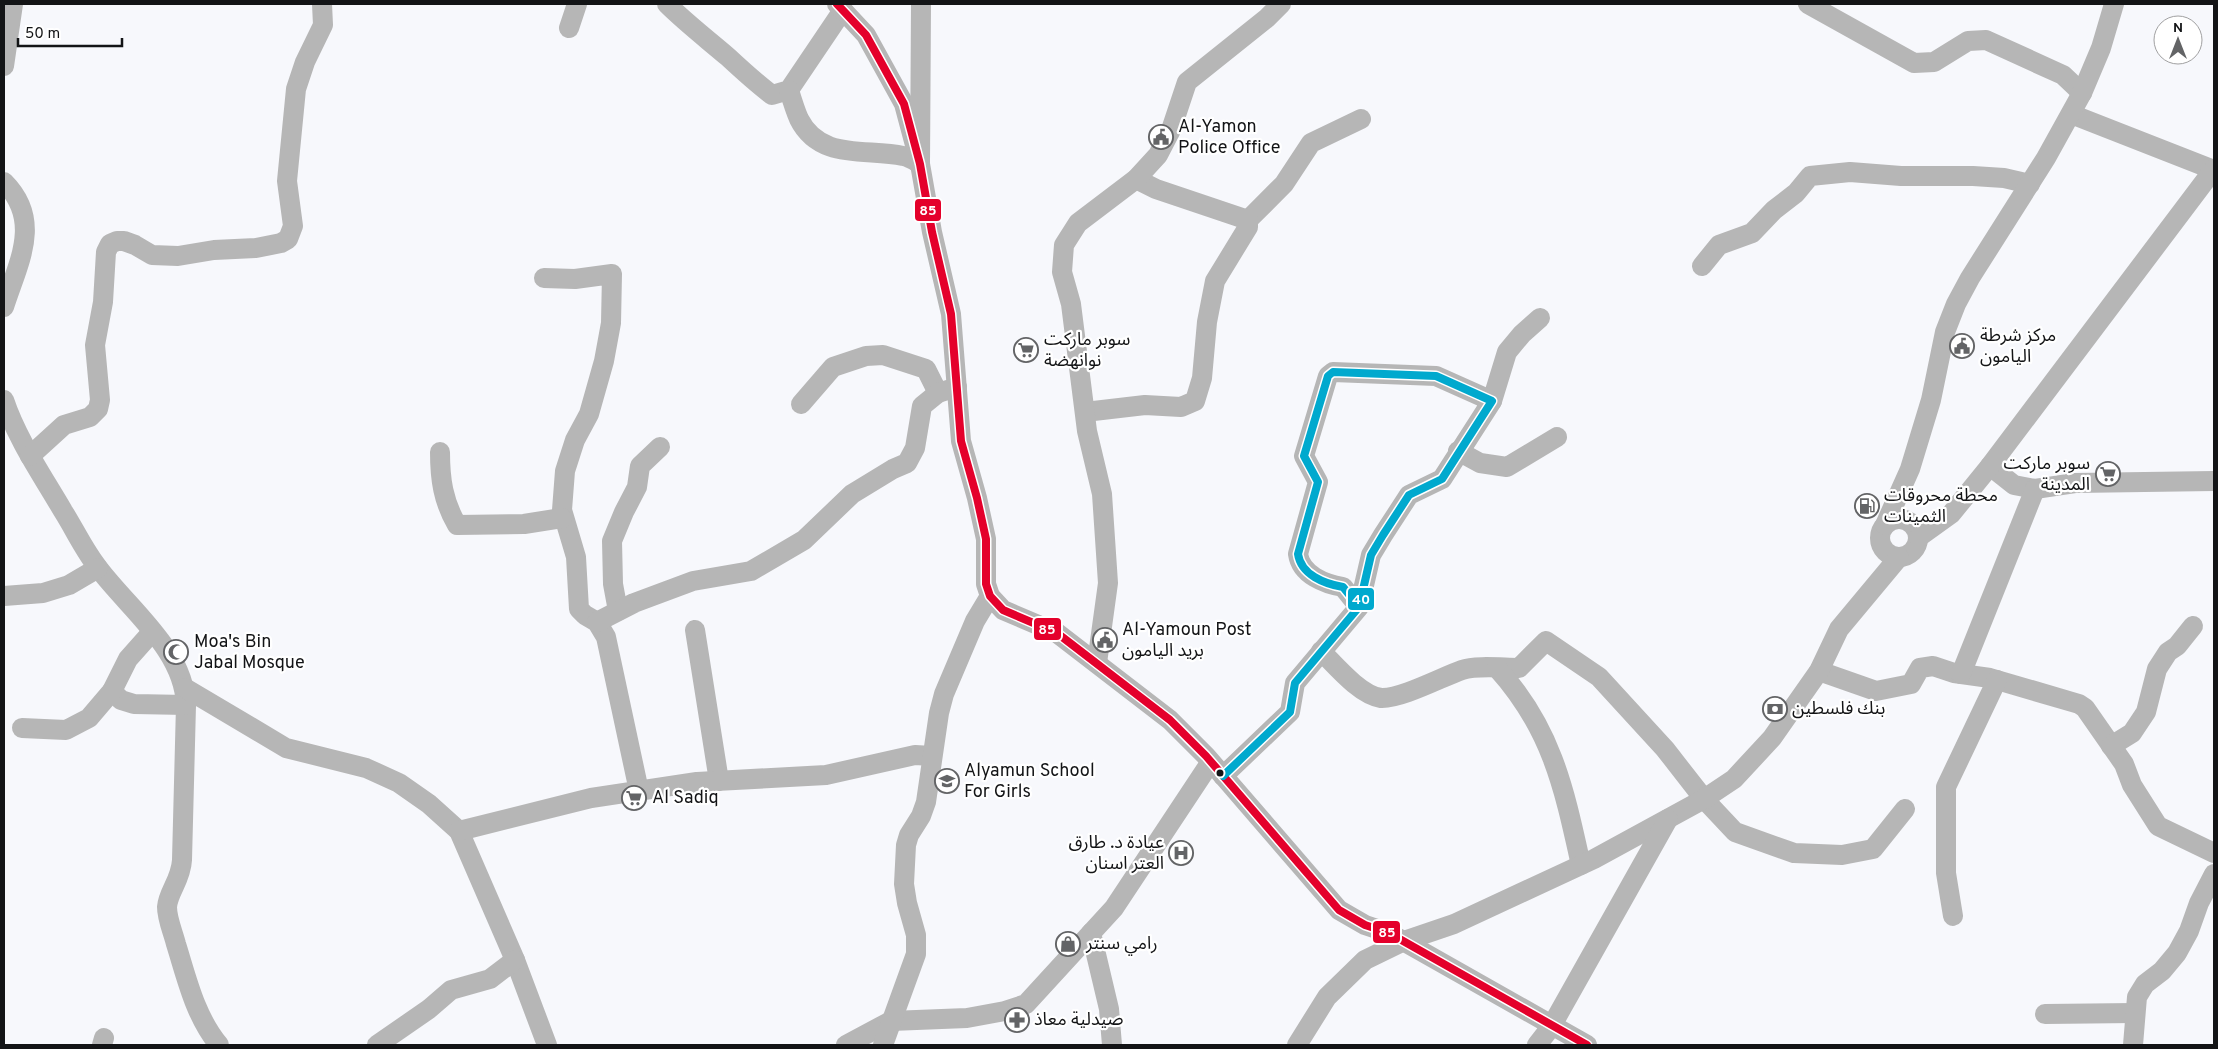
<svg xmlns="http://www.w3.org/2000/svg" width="2218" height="1049" viewBox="0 0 2218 1049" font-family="Overpass,'Noto Sans Arabic',sans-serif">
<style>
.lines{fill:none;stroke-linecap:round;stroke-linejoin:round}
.minor{stroke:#b6b6b6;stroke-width:20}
.bus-1-casing{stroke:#fff;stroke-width:11}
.bus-2-casing{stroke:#fff;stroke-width:11}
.bus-1{stroke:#e4002b;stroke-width:8}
.bus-2{stroke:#00a9ce;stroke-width:8}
.bus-dot{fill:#131416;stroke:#fff;stroke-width:2}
.labels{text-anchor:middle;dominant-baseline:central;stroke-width:4.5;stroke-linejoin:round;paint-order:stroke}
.poi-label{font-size:18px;fill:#131416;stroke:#fff;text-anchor:start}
.line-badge{stroke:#fff;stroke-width:2}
.badge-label{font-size:14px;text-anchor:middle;font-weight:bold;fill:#fff}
</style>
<rect width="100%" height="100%" fill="#f7f8fc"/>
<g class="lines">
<g class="minor">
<path d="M667,4C686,23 707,39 728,57C742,70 756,83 772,95L789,90L843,10"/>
<path d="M837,4L866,35L904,104L920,164L932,232L951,314L961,441L977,498L986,539V584L990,596L1003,610L1057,633L1170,720L1206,756L1339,910L1365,925L1389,933L1587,1045"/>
<path d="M1808,4L1914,63L1934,62L1968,41L1986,40L2063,75L2082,93"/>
<path d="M569,28L577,4"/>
<path d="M4,66L13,4"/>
<path d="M789,90C792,100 795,110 799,119C820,161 867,148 903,156C909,157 915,161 920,164L921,4"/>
<path d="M2071,114L2214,170"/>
<path d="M4,182C43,221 18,263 4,307"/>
<path d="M1248,220L1284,184L1311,143L1361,119"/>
<path d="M1702,266L1719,245L1752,233L1774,210L1796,193L1810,176L1850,172L1901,176H1973L2004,178L2030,184"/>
<path d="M544,278L575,279L612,274L611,323L604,361L589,414L575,440L565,471L562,510L576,557L579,609L585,615L597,622L606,637L639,791"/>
<path d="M4,400C17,439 42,475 63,511C75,530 85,552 99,569C131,611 184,650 186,705L182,860C181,880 168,892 167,907C167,919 173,932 176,944C187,979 195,1016 219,1045"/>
<path d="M1492,401L1507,352L1522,334L1540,318"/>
<path d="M801,404L833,367L866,356L883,355L926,369L938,393"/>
<path d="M1085,412L1145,405L1181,407L1195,401L1202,378L1207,322L1215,281L1248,227V220L1156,189L1136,179"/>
<path d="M1458,451L1480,463L1507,467L1557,437"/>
<path d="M440,452C440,479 443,501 457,525L524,524L562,518"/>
<path d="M30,456L64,425L90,417L98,409L100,400L95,345L103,302L106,252L110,244L117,241H124L135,245L152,255L178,256L214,250L256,248L281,243L288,239L293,226L287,181L296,89L305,62L323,25L322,4"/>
<path d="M1990,466L2014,485L2035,489L2075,483L2214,481"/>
<circle cx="1899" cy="538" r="19"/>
<path d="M1885,525L1910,469L1931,400L1945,332L1956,304L1970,278L2046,158L2082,93L2101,48L2114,4"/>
<path d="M1919,537L1951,514L1990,466L2214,169"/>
<path d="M4,596L43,593L69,585L98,568"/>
<path d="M618,611L613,584L612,541L624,512L637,487L640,466L660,447"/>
<path d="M597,622L634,603L693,581L751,571L804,540L852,494L893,469L907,463L915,448L922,406L938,393L957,387"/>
<path d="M695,630L719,781"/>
<path d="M152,632L128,659L112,691L121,700L134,704L186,705"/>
<path d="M1321,651C1336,666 1360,695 1381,698C1401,699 1442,677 1462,670C1476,665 1503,668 1519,668L1546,641L1599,677L1665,749L1704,799L1735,832L1794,853L1842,855L1873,849L1905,809"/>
<path d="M1097,663L1108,583L1102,494L1087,431L1071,304L1062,272L1064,245L1078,223L1136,179L1158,155L1171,130L1187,82L1267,18L1281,4"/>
<path d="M1497,668C1552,729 1564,788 1581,865"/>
<path d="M1819,671L1876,691L1911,684L1920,668L1933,666L1954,673L1990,678L2079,704L2085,708L2124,764L2132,785L2158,826L2214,853"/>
<path d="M1961,674L2035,489"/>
<path d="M185,688L286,748L366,768L399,783L429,804L459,831L515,960L547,1045"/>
<path d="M22,728L66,730L89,718L112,691"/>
<path d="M2111,746L2132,733L2146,712L2157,669L2168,652L2177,646L2193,626"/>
<path d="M1223,776L1290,712L1295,683L1359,607L1371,555L1383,535L1409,495L1442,479L1492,401L1436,376L1333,372L1328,376L1304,456L1318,482L1298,554C1301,575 1325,584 1343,587L1359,607"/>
<path d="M459,831L591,798L697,782L826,775L915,755L932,756"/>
<path d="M1953,916L1946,873V787L1997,680"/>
<path d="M1091,933L1109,1009L1112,1045"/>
<path d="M2045,1014L2135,1013"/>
<path d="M102,1045L104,1038"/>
<path d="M377,1045L429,1009L451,990L490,979L515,960"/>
<path d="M846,1045L891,1021L967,1018L1005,1011L1026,1004L1114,908L1210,763"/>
<path d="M883,1045L916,954V935L907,903L904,884L906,845L909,835L921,816L926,802L939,713L944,694L975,621L990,596"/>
<path d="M1297,1045L1327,997L1365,960L1404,941L1454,924L1594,859L1704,799L1734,779L1772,738L1819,671L1839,629L1899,557"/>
<path d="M1537,1045L1551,1027L1668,819"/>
<path d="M2133,1045L2137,997L2145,984L2162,971L2177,953L2189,931L2199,903L2214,874"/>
</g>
<defs>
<path id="bus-1" d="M837,4L866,35L904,104L920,164L932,232L951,314L961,441L977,498L986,539V584L990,596L1003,610L1057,633L1170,720L1206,756L1339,910L1365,925L1389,933L1587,1045"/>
<path id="bus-2" d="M1223,776L1290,712L1295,683L1359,607L1371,555L1383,535L1409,495L1442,479L1492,401L1436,376L1333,372L1328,376L1304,456L1318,482L1298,554C1301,575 1325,584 1343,587L1359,607"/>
</defs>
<use href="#bus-1" class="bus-1-casing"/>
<use href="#bus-2" class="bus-2-casing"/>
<use href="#bus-1" class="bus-1"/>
<use href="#bus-2" class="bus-2"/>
</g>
<defs>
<symbol id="civic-ring" viewBox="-11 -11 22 22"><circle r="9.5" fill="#fff" stroke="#636466" stroke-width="1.5"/><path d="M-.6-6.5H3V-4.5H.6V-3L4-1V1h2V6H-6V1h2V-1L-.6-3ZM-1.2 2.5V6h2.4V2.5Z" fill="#636466"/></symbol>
<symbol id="supermarket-ring" viewBox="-11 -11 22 22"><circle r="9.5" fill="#fff" stroke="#636466" stroke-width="1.5"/><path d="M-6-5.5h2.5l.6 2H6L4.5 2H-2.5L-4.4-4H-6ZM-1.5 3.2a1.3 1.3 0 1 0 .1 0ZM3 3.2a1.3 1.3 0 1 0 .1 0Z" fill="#636466"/></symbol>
<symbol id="fuel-ring" viewBox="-11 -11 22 22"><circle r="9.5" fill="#fff" stroke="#636466" stroke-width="1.5"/><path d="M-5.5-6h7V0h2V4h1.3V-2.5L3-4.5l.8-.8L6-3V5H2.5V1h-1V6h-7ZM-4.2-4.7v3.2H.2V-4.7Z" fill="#636466"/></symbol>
<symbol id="mosque-ring" viewBox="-11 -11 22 22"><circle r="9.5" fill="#fff" stroke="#636466" stroke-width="1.5"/><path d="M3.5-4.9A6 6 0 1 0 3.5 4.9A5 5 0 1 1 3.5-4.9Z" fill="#636466"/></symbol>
<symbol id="bank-ring" viewBox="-11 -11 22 22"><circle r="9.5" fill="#fff" stroke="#636466" stroke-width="1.5"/><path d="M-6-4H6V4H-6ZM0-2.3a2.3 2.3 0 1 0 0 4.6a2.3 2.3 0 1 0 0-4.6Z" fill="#636466"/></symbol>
<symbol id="school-ring" viewBox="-11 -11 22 22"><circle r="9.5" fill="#fff" stroke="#636466" stroke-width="1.5"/><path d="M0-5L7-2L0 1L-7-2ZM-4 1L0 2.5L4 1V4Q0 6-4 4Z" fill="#636466"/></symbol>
<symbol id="hospital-ring" viewBox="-11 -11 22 22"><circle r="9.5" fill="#fff" stroke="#636466" stroke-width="1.5"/><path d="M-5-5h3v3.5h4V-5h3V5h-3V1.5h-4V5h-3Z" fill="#636466"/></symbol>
<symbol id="shop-ring" viewBox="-11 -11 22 22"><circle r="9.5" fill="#fff" stroke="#636466" stroke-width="1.5"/><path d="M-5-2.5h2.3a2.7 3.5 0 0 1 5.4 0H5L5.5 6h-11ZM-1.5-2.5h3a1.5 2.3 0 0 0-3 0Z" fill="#636466"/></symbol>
<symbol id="pharmacy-ring" viewBox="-11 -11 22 22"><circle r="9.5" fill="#fff" stroke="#636466" stroke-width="1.5"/><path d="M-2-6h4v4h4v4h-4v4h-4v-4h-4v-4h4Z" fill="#636466"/></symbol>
</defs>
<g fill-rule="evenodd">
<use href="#civic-ring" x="1147" y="123" width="28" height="28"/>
<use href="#civic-ring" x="1948" y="332" width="28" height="28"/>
<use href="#supermarket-ring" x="1012" y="336" width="28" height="28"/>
<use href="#supermarket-ring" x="2094" y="460" width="28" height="28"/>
<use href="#fuel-ring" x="1853" y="492" width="28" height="28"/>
<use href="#civic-ring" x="1091" y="626" width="28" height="28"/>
<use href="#mosque-ring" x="162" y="638" width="28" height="28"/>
<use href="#bank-ring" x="1761" y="695" width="28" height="28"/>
<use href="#school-ring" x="933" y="767" width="28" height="28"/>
<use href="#supermarket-ring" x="620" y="784" width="28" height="28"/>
<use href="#hospital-ring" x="1167" y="839" width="28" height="28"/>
<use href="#shop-ring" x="1054" y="930" width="28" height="28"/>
<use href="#pharmacy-ring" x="1003" y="1006" width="28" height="28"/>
</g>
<circle class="bus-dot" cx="1220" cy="773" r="4.5"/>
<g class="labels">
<g class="poi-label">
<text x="1178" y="127">Al-Yamon<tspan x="1178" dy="21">Police Office</tspan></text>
<text x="1980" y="336">مركز شرطة<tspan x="1980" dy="21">اليامون</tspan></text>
<text x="1044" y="340">سوبر ماركت<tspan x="1044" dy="21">نوانهضة</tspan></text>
<text x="2090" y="464" text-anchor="end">سوبر ماركت<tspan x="2090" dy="21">المدينة</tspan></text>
<text x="1884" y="496">محطة محروقات<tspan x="1884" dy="21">الثمينات</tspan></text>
<text x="1122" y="630">Al-Yamoun Post<tspan x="1122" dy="21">بريد اليامون</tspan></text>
<text x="194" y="642">Moa's Bin<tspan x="194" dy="21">Jabal Mosque</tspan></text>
<text x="1792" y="709">بنك فلسطين</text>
<text x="964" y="771">Alyamun School<tspan x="964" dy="21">For Girls</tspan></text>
<text x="652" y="798">Al Sadiq</text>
<text x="1164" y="843" text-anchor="end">عيادة د. طارق<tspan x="1164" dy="21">العتر اسنان</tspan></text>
<text x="1086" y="944">رامي سنتر</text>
<text x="1034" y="1020">صيدلية معاذ</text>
</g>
</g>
<g class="line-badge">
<rect x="914" y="198" width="28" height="24" rx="5" fill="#e4002b"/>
<rect x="1347" y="587" width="28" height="24" rx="5" fill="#00a9ce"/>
<rect x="1033" y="617" width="29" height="24" rx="5" fill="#e4002b"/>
<rect x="1372" y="920" width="29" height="24" rx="5" fill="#e4002b"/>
</g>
<g class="badge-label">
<text x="928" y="215">85</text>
<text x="1361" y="604">40</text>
<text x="1047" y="634">85</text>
<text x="1387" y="937">85</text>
</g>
<rect width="2218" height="1049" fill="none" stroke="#131416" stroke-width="10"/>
<g transform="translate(2178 40)"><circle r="24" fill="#ffffff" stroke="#a1a1a2"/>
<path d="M0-4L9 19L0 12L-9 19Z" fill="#636466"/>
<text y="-8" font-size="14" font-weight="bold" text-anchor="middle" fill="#131416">N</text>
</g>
<path d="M18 38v8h104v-8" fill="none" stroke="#131416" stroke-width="2.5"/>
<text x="25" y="38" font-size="15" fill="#131416" stroke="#ffffff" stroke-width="4" paint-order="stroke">50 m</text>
</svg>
